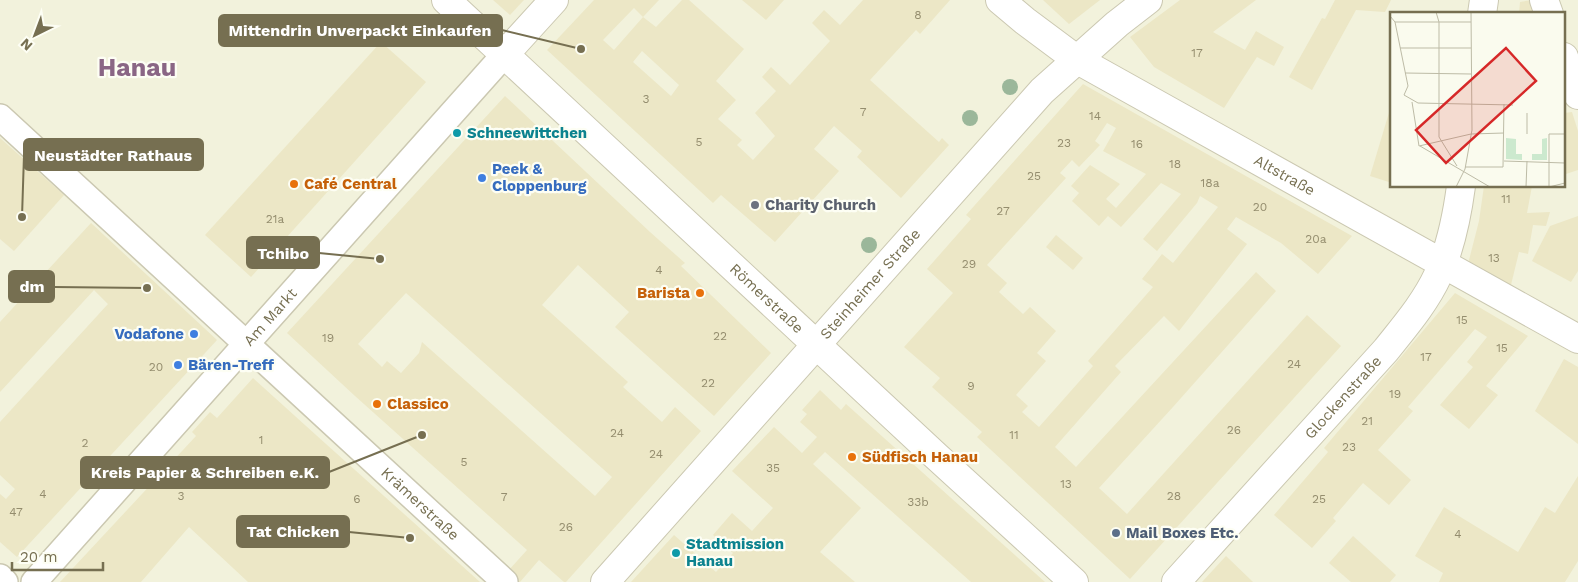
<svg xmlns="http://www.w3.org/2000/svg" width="1578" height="582" viewBox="0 0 1578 582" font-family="'Work Sans',sans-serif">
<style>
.residential{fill:#f2f2dc;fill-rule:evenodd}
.building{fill:#ece7c6;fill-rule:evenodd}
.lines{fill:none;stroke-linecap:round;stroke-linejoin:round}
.pedestrian-casing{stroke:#cbc8b1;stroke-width:28}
.minor-casing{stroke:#cbc8b1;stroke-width:30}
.pedestrian{stroke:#fff;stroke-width:25}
.minor{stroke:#fff;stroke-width:28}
.tree{fill:#9bb79a}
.culture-dot{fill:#0f9aa8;stroke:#fdfef4;stroke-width:2}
.shop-dot{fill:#3f7fe0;stroke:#fdfef4;stroke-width:2}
.food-dot{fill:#e8710a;stroke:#fdfef4;stroke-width:2}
.worship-dot{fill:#6b7280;stroke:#fdfef4;stroke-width:2}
.service-dot{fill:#5c6f8a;stroke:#fdfef4;stroke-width:2}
.labels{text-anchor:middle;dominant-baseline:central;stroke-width:4.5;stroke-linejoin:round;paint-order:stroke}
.number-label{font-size:12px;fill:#948d6e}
.culture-label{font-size:15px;font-weight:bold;fill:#0d838f;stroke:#fdfef4;text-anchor:start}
.shop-label{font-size:15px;font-weight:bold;fill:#366cbe;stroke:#fdfef4;text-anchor:start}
.street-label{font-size:15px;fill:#766f51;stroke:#fdfef4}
.food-label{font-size:15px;font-weight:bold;fill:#c56008;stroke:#fdfef4;text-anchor:start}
.worship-label{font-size:15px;font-weight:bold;fill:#5b616d;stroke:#fdfef4;text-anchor:start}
.service-label{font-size:15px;font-weight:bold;fill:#4e5e75;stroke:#fdfef4;text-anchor:start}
.town-label{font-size:25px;font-weight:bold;fill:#8a6685;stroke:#fdfef4}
.inset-road{fill:none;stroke:#bdbba6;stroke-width:1}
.view{fill:#d62828;fill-opacity:0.15;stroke:#d62828;stroke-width:2.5}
.inset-edge{fill:none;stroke:#766f51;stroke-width:2.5}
.leader{fill:none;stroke:#766f51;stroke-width:2}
.callout-dot{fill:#766f51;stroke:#fdfef4;stroke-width:2}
.callout{fill:#766f51;stroke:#766f51;stroke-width:2}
.callout-label{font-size:16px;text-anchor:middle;font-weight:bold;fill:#fff}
</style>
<rect width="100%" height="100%" fill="#fafbee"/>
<path class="residential" d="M0,0H1578V582H0ZM1392,14H1564V186H1392Z"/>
<g class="building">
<path d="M493,0H524L510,15Z"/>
<path d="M594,0H659L643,17L634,8L603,40L614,50L643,17L656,27L682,0H689L744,49L716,81L736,100L718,119L742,140L737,145L753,160L775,136L755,113L776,91L762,77L771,67L790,85L830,41L812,23L824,10L840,25L863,0H950L920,34L916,30L870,80L939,142L942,138L949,145L901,198L857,157L862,151L834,126L814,149L839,171L775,242L721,195L713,203L547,50ZM642,51L679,85L671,96L633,62Z"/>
<path d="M742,0H784L766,20Z"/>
<path d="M1043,0H1100L1069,24Z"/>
<path d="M1180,0H1256L1213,32L1245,50L1256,31L1284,47L1274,66L1257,57L1224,108L1154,67L1130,37Z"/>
<path d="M1335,0H1391L1385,12L1356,10L1312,90L1289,77L1322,18L1325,19Z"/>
<path d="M1532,0L1537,14H1519L1520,2Z"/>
<path d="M381,42L426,82L251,277L205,235Z"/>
<path d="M1083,84L1352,236L1318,274L1281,243L1236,217L1227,229L1247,244L1179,331L1164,316L1115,366L1121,372L1055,447L1076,467L1256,272L1276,291L1173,407L1099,488L1127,514L1307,315L1341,346L1130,579L977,437L982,432L932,387L940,378L904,347L953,293L927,269L971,219L966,215ZM1107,123L1116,128L1103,151L1146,174L1116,208L1106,199L1120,184L1090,165L1071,186L1079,193L1072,201L1099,226L1108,216L1121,227L1161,183L1181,194L1143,239L1157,251L1197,203L1200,196L1218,207L1173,263L1162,254L1142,279L1153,287L1088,361L1093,366L1039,427L1022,412L1028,406L1016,395L1046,361L1037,353L1056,331L1030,307L1023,314L999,292L1007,283L987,265L1066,178L1060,173L1072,160L1079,167L1100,145L1095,141Z"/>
<path d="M505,96L650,232L685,263L681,266L771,353L714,416L615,327L629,312L578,265L542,305L628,382L623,387L662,422L675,407L701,431L566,582H564L539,560L520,582H498L527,550L355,396L287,333ZM406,293L612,477L595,496L422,342L419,353L401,373L387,361L382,367L358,344Z"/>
<path d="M1391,106H1392V183L1370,176Z"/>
<path d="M1572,112L1578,131V170L1566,174L1564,167V113Z"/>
<path d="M0,138L64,195L14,251L0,239Z"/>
<path d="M1484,186H1532L1527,213L1550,212L1546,226L1533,225L1528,254L1519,252L1510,289L1468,264L1479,221Z"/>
<path d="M1578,216V271L1571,282L1532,261L1550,226Z"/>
<path d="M91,223L217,340L17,557L0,542V494L6,499L15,489L0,475V422L108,304L94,290L0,392V322Z"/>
<path d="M1056,235L1083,258L1073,270L1046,247Z"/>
<path d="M1455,293L1528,336L1486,386L1498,395L1469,429L1440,405L1473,367L1467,362L1487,337L1475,329L1408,407L1413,411L1378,450L1411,480L1389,505L1363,483L1333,518L1336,521L1312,548L1274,515L1328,452L1324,448Z"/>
<path d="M1564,359L1578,367V444L1535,411Z"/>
<path d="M253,378L326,444L480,582H248L189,527L141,582H60L196,436L192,432L210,412L217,418Z"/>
<path d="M820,390L841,410L846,404L1045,582H971L825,452L813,464L861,508L820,552L855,582H631L674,535L716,572L733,553L713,535L732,513L752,531L773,508L732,471L774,427L802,453L817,437L800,422L807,414L802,410Z"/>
<path d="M1578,476V561L1565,582H1439L1443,573L1415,556L1444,507L1518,552L1545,507L1555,513Z"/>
<path d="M1353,536L1396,575L1390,582H1351L1329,563Z"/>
<path d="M1226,556L1253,582H1202Z"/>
</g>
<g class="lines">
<defs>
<g id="pedestrian">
<path id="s1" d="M0,117L505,582"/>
<path d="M0,577L5,582"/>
<path id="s2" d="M34,582L504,55"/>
</g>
<g id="minor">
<path id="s3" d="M446,0L936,456L1074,582"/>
<path id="s4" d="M1000,0L1025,21L1076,59L1578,339"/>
<path d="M1544,0L1549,14"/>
<path d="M1482,14L1484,0"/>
<path d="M504,55L554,0"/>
<path d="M1564,57L1578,95"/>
<path id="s5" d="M605,582L1042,91L1117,24L1148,0"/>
<path id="s6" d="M1176,582L1386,350C1405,326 1425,303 1438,275C1451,247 1457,216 1461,186"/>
</g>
</defs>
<use href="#pedestrian" class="pedestrian-casing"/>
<use href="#minor" class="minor-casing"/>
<use href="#pedestrian" class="pedestrian"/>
<use href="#minor" class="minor"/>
</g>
<g class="tree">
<circle cx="1010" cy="87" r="8"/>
<circle cx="970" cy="118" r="8"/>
<circle cx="869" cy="245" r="8"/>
</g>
<g class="culture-dot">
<circle cx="457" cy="133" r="5"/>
<circle cx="676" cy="553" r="5"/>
</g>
<g class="shop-dot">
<circle cx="482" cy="178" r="5"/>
<circle cx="194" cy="334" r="5"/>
<circle cx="178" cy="365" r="5"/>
</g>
<g class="food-dot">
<circle cx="294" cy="184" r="5"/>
<circle cx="700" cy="293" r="5"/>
<circle cx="377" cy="404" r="5"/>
<circle cx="852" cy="457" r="5"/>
</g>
<circle class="worship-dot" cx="755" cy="205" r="5"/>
<circle class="service-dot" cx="1116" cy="533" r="5"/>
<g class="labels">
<g class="number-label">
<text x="918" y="15">8</text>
<text x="1197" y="53">17</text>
<text x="646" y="99">3</text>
<text x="863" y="112">7</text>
<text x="1095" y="116">14</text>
<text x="699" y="142">5</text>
<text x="1064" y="143">23</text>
<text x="1137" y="144">16</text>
<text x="1175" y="164">18</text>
<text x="1034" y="176">25</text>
<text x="1210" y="183">18a</text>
<text x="1506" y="199">11</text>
<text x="1260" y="207">20</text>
<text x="1003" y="211">27</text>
<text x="275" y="219">21a</text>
<text x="1316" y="239">20a</text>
<text x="1494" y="258">13</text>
<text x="969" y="264">29</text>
<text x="659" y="270">4</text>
<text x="1462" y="320">15</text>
<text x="720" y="336">22</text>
<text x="328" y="338">19</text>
<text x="1502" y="348">15</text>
<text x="1426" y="357">17</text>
<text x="1294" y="364">24</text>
<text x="156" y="367">20</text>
<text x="708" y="383">22</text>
<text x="971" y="386">9</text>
<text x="1395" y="394">19</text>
<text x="1367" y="421">21</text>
<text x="1234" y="430">26</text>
<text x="617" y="433">24</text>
<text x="1014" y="435">11</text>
<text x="261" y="440">1</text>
<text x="85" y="443">2</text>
<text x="1349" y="447">23</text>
<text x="656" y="454">24</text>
<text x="464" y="462">5</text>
<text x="773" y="468">35</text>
<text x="1066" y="484">13</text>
<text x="43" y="494">4</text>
<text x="181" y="496">3</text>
<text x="1174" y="496">28</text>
<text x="504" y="497">7</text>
<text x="357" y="499">6</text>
<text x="1319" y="499">25</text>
<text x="918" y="502">33b</text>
<text x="16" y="512">47</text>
<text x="566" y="527">26</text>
<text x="1458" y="534">4</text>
</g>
<g class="culture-label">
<text x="467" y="133">Schneewittchen</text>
<text x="686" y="544">Stadtmission<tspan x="686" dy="17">Hanau</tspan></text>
</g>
<g class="shop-label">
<text x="492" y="169">Peek &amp;<tspan x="492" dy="17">Cloppenburg</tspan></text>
<text x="184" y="334" text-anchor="end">Vodafone</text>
<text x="188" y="365">Bären-Treff</text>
</g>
<g class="street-label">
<text stroke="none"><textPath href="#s4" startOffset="335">Altstraße</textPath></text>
<text stroke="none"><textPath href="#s5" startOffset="399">Steinheimer Straße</textPath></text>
<text stroke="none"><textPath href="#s3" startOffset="438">Römerstraße</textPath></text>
<text stroke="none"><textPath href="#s2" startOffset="355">Am Markt</textPath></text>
<text stroke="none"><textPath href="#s6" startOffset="249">Glockenstraße</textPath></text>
<text stroke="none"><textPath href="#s1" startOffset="571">Krämerstraße</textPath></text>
</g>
<g class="food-label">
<text x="304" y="184">Café Central</text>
<text x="690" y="293" text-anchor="end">Barista</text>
<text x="387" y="404">Classico</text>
<text x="862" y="457">Südfisch Hanau</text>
</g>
<g class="worship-label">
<text x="765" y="205">Charity Church</text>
</g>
<g class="service-label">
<text x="1126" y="533">Mail Boxes Etc.</text>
</g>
<g class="town-label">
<text x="137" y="67">Hanau</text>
</g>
</g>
<g transform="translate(1390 12)">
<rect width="175" height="175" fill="#fafbee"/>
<path d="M116,126L126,127V142H132V148L116,147ZM157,126V148H142V142H152V127Z" fill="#cce9ce"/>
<path class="inset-road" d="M46,0L49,10V125L67,154M0,4L5,10L18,74L14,83M5,10H81M10,36H81M15,61L81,62M14,83L28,91L123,93M22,90L29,134M137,101V122M29,134L81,122L114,121M30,134L100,175M114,149L175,151M75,155H113L114,92M66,175L75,157L82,118L81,0M136,175L137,149M159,175V122H175M159,175L175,171"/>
<path class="view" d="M116,36L146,69L56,151L26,118Z"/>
<rect width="175" height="175" class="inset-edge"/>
</g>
<path class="leader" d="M581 49L502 30M22 217L24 155M380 259L319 253M147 288L54 287M422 435L329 472M410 538L349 532"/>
<g class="callout-dot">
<circle cx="581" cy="49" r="5"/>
<circle cx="22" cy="217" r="5"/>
<circle cx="380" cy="259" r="5"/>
<circle cx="147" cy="288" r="5"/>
<circle cx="422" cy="435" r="5"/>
<circle cx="410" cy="538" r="5"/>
</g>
<g class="callout">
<rect x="219" y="15" width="283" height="31" rx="5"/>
<rect x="24" y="139" width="179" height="31" rx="5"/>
<rect x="247" y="237" width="72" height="31" rx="5"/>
<rect x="9" y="271" width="45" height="31" rx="5"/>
<rect x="81" y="457" width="248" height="31" rx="5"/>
<rect x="237" y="516" width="112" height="31" rx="5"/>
</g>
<g class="callout-label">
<text x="360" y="36">Mittendrin Unverpackt Einkaufen</text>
<text x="113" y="161">Neustädter Rathaus</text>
<text x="283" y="259">Tchibo</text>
<text x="32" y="292">dm</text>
<text x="205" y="478">Kreis Papier &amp; Schreiben e.K.</text>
<text x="293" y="537">Tat Chicken</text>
</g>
<g transform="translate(35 35) rotate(222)" stroke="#fdfef4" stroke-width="4" paint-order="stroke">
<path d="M0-4L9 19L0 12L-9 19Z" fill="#766f51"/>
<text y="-8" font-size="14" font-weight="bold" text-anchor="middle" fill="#766f51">N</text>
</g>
<path d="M12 562v8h91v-8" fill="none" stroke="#766f51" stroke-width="2.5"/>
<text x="20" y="562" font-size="15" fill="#766f51" stroke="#fdfef4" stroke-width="4" paint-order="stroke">20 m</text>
</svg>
